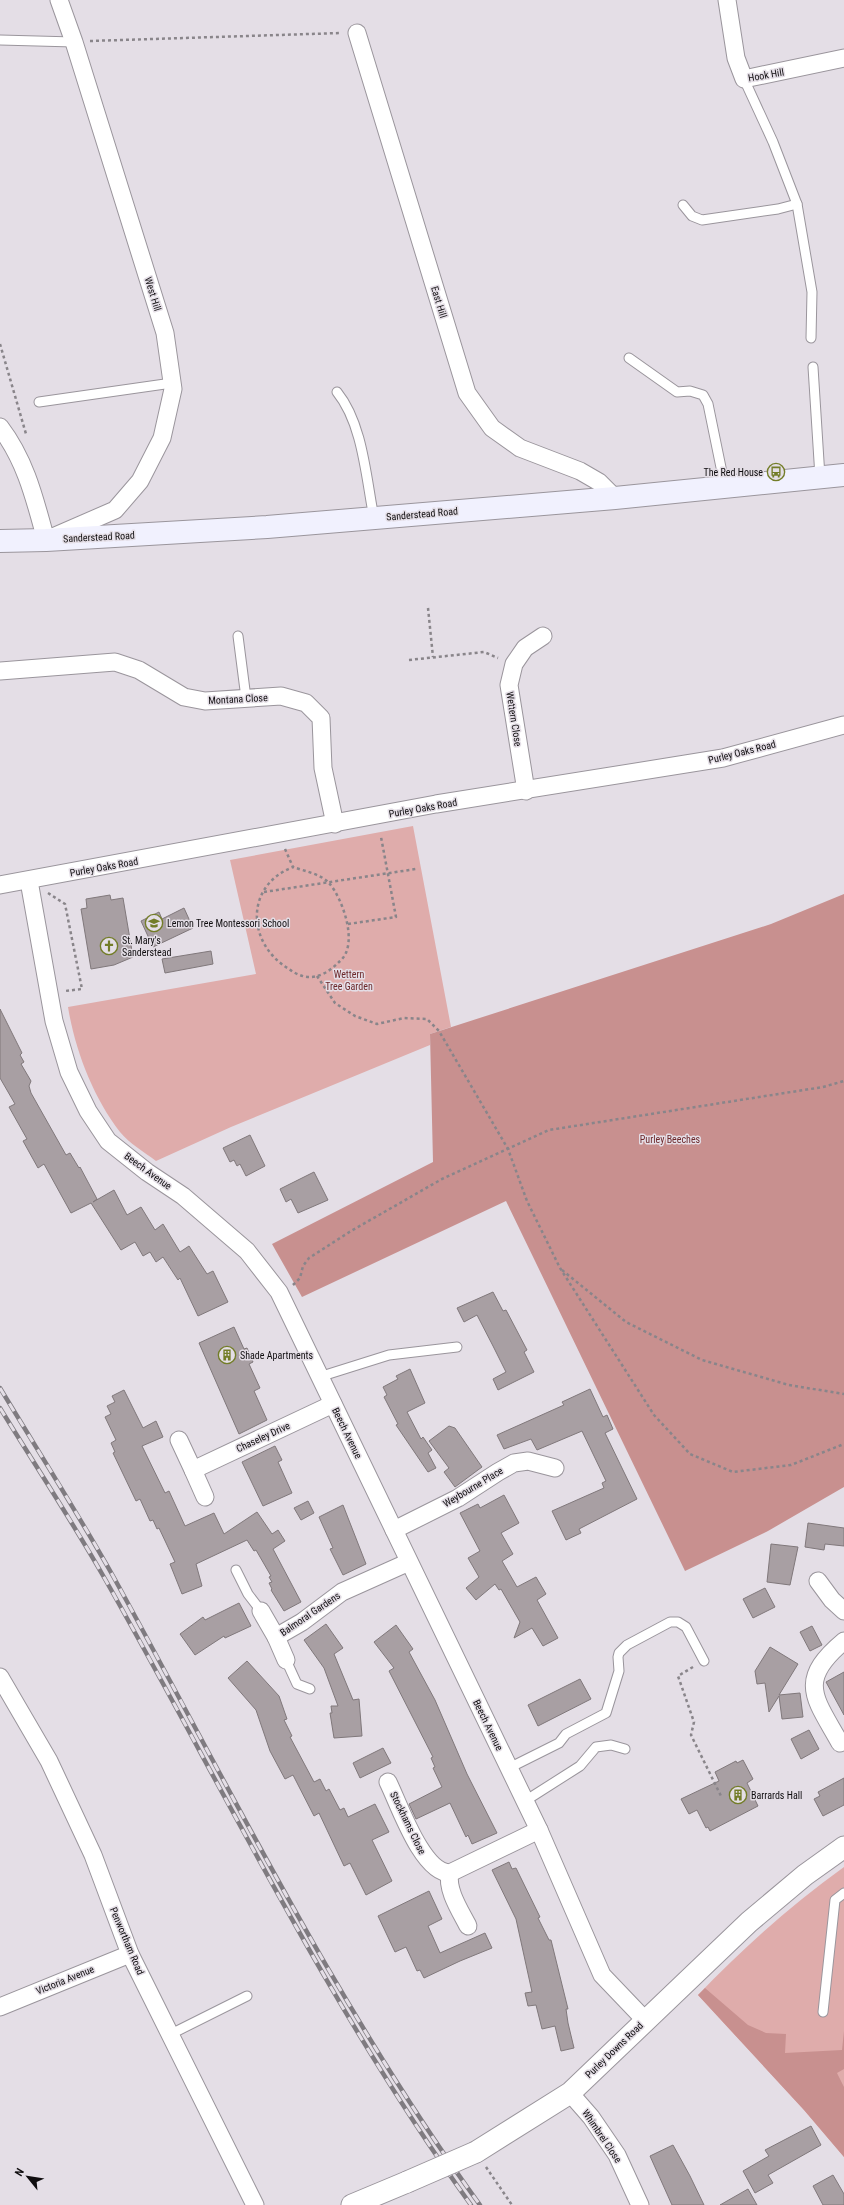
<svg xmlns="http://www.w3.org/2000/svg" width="844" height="2205" viewBox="0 0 844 2205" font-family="'Roboto Condensed',sans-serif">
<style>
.green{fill:#dfacab}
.forest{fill:#c8908f}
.building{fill:#a89fa3;stroke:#80787b}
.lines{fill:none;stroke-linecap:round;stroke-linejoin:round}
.service-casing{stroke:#9a959c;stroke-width:11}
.minor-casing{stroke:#9a959c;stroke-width:19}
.tertiary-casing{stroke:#9a959c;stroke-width:23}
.secondary-casing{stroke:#9a959c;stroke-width:24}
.path{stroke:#89858a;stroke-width:2.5;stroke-dasharray:3 3;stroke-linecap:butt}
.service{stroke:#fff;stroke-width:9}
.minor{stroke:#fff;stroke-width:17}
.tertiary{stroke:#fff;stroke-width:21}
.secondary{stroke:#f1f1fe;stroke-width:22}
.rail-casing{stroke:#7f7b80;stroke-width:4.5}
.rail{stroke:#e4dee6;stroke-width:3;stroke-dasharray:9;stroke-linecap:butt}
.tertiary-bridge-casing{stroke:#9a959c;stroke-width:23;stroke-linecap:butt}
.tertiary-bridge{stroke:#fff;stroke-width:21}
.labels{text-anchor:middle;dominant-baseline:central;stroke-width:3;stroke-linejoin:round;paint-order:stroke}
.street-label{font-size:10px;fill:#0f0d0f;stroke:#e4dee6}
.poi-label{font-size:10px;fill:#0f0d0f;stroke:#e4dee6;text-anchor:start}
.park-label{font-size:10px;fill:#6c282b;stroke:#e4dee6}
</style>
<rect width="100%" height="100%" fill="#e4dee6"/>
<g class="green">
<path d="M413,826L451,1027L430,1034V1045L231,1127L156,1161C144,1152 129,1143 120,1132C93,1097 75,1050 68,1007L256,974L230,860Z"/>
<path d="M844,1867V2157L804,2110L698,1995C743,1948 791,1905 844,1867Z"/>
</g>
<g class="forest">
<path d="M844,894V1487L768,1531L685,1571L506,1201L302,1297L272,1244L433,1162L430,1034L771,924Z"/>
<path d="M705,1988L748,2025L766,2033L786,2034L785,2053L842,2050L844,2031V2069L837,2073L844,2087V2157L804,2110L698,1995Z"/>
</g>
<g class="building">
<path d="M110,895L111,900L123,898L133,957L114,965L91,969L81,909L87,908L86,899Z"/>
<path d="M184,908L193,928L153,947L141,921L159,912L162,919Z"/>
<path d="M211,951L213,964L165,973L162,959Z"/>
<path d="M0,1009L22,1053L20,1055L24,1062L21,1064L31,1081L29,1086L31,1093L66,1155L70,1153L79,1168L80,1167L97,1199L93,1202L114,1190L127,1215L141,1207L155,1230L163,1224L180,1252L189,1246L207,1274L213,1271L228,1302L198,1316L180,1278L178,1280L163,1257L156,1262L150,1252L143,1256L135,1242L121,1250L91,1203L71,1213L44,1164L38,1168L23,1141L27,1139L9,1107L15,1104L0,1078Z"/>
<path d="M250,1135L265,1166L246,1176L240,1164L237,1166L234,1160L230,1162L223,1148Z"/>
<path d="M314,1172L328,1200L298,1213L291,1199L286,1202L280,1189Z"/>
<path d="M493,1292L503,1311L506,1310L527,1350L524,1352L534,1372L498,1390L493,1379L506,1372L493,1346L477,1315L464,1322L457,1308Z"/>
<path d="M234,1327L244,1349L247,1348L253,1362L249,1364L260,1388L254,1391L267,1420L239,1434L199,1343Z"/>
<path d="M410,1369L425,1403L407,1412L421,1439L423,1437L432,1450L428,1453L436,1468L428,1472L396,1425L398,1424L384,1397L387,1395L383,1387L398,1379L396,1376Z"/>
<path d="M590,1389L603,1417L607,1415L613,1429L605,1433L637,1499L579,1529L581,1533L566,1540L552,1511L604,1488L602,1483L606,1481L582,1431L537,1450L531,1439L504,1449L497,1435L564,1405L562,1402Z"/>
<path d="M124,1390L143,1428L156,1421L163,1437L142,1446L165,1493L169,1491L185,1526L214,1513L224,1534L257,1512L272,1534L278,1530L285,1541L273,1549L301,1602L284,1611L271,1590L272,1589L269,1583L272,1582L269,1577L271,1576L256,1550L254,1551L247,1540L196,1564L202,1586L182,1594L170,1564L175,1562L159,1528L157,1529L153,1520L150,1521L140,1499L136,1501L113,1453L115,1452L111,1443L116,1440L105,1417L111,1414L107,1406L115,1402L112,1396Z"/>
<path d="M449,1426L455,1428L482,1467L455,1487L444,1472L449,1468L429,1441Z"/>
<path d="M275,1446L282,1460L278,1462L292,1493L263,1506L242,1462Z"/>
<path d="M504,1495L519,1523L501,1533L513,1554L502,1561L517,1587L536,1577L546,1594L537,1600L558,1638L543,1646L532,1628L514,1638L520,1622L501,1589L499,1590L495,1584L476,1600L466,1588L479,1577L468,1558L480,1551L460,1513L478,1504L480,1508Z"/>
<path d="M308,1501L314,1513L301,1520L294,1508Z"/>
<path d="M343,1505L366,1564L343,1575L330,1549L333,1548L319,1517Z"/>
<path d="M808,1523L844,1528V1546L825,1544L824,1550L805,1547Z"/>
<path d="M771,1544L798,1547L790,1585L767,1582Z"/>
<path d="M765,1588L775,1607L753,1618L743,1599Z"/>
<path d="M239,1603L251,1626L225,1638L224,1636L195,1655L180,1634L203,1617L205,1620Z"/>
<path d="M326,1624L343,1648L334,1654L353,1700L359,1699L362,1736L334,1738L330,1713H332L331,1706H338L324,1668L304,1640Z"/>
<path d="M396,1625L413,1649L409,1652L435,1700L467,1774L497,1833L472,1844L468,1835L466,1837L450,1803L416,1819L409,1804L442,1787L433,1768L435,1767L431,1758L433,1757L389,1671L394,1668L374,1642Z"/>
<path d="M812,1626L822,1645L810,1651L800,1632Z"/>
<path d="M770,1647L798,1664L779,1695L800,1693L803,1717L782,1719L779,1696L769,1712L765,1683L757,1684L755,1671Z"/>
<path d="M247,1661L279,1696L287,1719L284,1720L292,1736L290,1737L314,1782L320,1779L326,1791L329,1789L340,1810L344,1808L348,1817L375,1804L389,1832L372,1840L392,1881L366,1895L350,1863L344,1866L319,1813L314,1816L293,1775L285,1779L270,1751L256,1710L228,1678Z"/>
<path d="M844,1672V1715L826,1682Z"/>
<path d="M580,1679L591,1699L538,1726L528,1705Z"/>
<path d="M809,1730L819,1749L801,1759L791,1739Z"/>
<path d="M383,1748L391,1763L360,1778L353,1763Z"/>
<path d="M743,1760L753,1779L747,1783L758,1806L710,1831L708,1827L706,1828L697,1810L689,1814L681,1799L719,1781L715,1772L736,1761L737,1763Z"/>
<path d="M844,1778V1805L823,1816L814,1799L820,1796L818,1792Z"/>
<path d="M509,1862L512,1869L516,1868L540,1917L538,1918L549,1940H551L568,2009H566L568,2023L574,2048L561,2051L555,2026L542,2029L536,2005L528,2006L525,1993L532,1992L516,1919L492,1870Z"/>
<path d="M429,1891L442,1919L428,1926L440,1953L485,1933L492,1948L460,1961L424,1978L420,1970L417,1971L406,1947L395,1952L378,1916Z"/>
<path d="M811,2126L821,2145L768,2175L773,2183L755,2193L743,2171L769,2156L765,2150Z"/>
<path d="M673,2145L690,2176L704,2205H672L650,2156Z"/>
<path d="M833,2175L844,2194V2205H823L813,2186Z"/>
<path d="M748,2189L757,2205H720Z"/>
</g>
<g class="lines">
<defs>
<g id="service">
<path d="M0,40L74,42"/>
<path d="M744,79L773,142L797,204L812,292L811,338"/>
<path d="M683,205L692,216L702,220L778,209L797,204"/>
<path d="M629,358L677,392L690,391L703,395L708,404L725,487"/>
<path d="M813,367L820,477"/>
<path d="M337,392C363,424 366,478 374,518"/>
<path d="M39,402L172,383"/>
<path d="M238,636L246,698"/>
<path d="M319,1377L389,1355L457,1347"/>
<path d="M236,1570L248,1594L261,1611"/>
<path d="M286,1660L297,1684L310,1689"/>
<path d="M509,1768L559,1743L566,1734L606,1713L619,1671L618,1657L619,1653L627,1645L670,1622H678L686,1627L704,1661"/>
<path d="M525,1801L580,1766L596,1747L611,1745L625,1749"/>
<path d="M823,2012L835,1900L844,1893"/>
<path d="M171,2034L247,1996"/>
</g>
<g id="minor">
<path d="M727,0L736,58L744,79L844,58"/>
<path d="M357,33L467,393L492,428L520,448L580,471L599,482L615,498"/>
<path d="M0,427C26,461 35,500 46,540L115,510L140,481L162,438L173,389L165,333L74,42L59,0"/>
<path d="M0,671L115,662L139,670L184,697L205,701L281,696L306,703L321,718L323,768L335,824"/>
<path d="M526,791L509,685L514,664L525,648L543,636"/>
<path d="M29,881L54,1021L69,1072L88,1111L108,1141L147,1172L183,1196L247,1251L279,1292L539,1830L602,1975L645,2020"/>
<path d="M0,885L436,804L723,758L844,725"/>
<path d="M179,1440L193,1470L333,1404"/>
<path d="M193,1470L205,1497"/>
<path d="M394,1530L458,1498L498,1472L514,1463L528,1461L555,1468"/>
<path d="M818,1581L832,1600L844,1611"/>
<path d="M261,1611L276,1637L302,1622L342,1592L409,1562"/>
<path d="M276,1637L286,1660"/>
<path d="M0,1677L49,1761L93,1855L130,1954L255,2205"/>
<path d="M840,1743C815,1698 796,1681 844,1641"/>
<path d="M388,1782C399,1804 422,1873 450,1873L539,1830"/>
<path d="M450,1873C446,1890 461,1912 468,1926"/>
<path d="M0,2007L130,1954"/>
<path d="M570,2093L591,2117L617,2155L640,2205"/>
</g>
<g id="tertiary">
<path d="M476,2152L570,2093L749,1922L805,1875L844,1847"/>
<path d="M352,2205L407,2182"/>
</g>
<path id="secondary" d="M0,541L46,540L267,527L615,498L844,475"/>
</defs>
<use href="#service" class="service-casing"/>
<use href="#minor" class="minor-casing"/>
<use href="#tertiary" class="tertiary-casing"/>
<use href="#secondary" class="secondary-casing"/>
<g class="path">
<path d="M90,41L341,33"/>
<path d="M0,344L26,434"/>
<path d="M428,608L433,657"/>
<path d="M409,660L484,652L498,658"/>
<path d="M285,849L293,867C304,871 321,874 329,883C343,899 359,945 340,961C334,967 326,974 317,976C307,979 297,975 289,969C247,944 244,886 293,867"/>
<path d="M264,892L416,869"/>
<path d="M48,893L65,904L82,989L65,991"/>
<path d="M348,924L396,917L381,837"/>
<path d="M317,976L335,1003L355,1016L377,1024L404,1018L427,1019L439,1031L508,1149L527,1201L560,1268L654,1415L690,1454L733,1472L791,1465L844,1444"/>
<path d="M562,1270L626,1322L702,1360L789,1385L844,1394"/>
<path d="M293,1285L300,1278L303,1266L309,1258L351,1231L442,1179L549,1130L823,1087L844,1081"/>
<path d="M693,1667L678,1676L694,1722L691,1735L721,1796"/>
<path d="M486,2167L512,2205"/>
</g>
<use href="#service" class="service"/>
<use href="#minor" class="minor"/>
<use href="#tertiary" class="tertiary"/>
<use href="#secondary" class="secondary"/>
<defs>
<g id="rail">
<path d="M0,1388C38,1451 77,1512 113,1576C230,1788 337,2008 480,2205"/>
<path d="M0,1408C35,1465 72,1521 105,1579C224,1789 329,2008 471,2205"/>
</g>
</defs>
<use href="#rail" class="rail-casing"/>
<use href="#rail" class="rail"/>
<defs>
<path id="tertiary-bridge" d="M407,2182L476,2152"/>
</defs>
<use href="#tertiary-bridge" class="tertiary-bridge-casing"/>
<use href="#tertiary-bridge" class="tertiary-bridge"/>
</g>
<defs>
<symbol id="bus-ring" viewBox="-11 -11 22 22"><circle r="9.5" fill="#e4dee6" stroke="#737d28" stroke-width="1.5"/><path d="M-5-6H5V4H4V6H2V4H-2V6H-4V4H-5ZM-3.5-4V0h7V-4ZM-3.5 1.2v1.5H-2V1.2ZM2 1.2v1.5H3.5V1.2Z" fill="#737d28"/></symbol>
<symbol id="school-ring" viewBox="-11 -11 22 22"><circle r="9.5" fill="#e4dee6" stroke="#737d28" stroke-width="1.5"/><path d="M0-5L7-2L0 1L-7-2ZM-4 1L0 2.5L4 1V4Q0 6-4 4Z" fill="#737d28"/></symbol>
<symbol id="church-ring" viewBox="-11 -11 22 22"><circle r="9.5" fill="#e4dee6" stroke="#737d28" stroke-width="1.5"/><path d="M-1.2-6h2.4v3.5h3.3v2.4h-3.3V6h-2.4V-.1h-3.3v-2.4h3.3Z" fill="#737d28"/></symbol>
<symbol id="building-ring" viewBox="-11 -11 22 22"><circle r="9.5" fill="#e4dee6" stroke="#737d28" stroke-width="1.5"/><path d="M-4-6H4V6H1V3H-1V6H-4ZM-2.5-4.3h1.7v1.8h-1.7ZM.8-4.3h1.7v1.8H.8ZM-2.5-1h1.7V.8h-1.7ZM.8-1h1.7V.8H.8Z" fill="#737d28"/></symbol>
</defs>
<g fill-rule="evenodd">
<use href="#bus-ring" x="766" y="462" width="20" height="20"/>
<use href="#school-ring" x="144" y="913" width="20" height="20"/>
<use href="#church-ring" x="99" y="936" width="20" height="20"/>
<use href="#building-ring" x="217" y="1345" width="20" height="20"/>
<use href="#building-ring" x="728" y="1785" width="20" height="20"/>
</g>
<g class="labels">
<g class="street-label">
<text transform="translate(766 75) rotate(-10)">Hook Hill</text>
<text transform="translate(153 294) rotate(73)">West Hill</text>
<text transform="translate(439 302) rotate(73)">East Hill</text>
<text transform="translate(422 514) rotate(-5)">Sanderstead Road</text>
<text transform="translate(99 537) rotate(-3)">Sanderstead Road</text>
<text transform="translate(238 699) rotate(-3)">Montana Close</text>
<text transform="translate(514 719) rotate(81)">Wettern Close</text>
<text transform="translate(742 752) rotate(-14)">Purley Oaks Road</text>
<text transform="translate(423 808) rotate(-10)">Purley Oaks Road</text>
<text transform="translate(104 867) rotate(-10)">Purley Oaks Road</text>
<text transform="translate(148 1171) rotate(36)">Beech Avenue</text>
<text transform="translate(347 1433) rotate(64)">Beech Avenue</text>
<text transform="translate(263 1437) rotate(-25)">Chaseley Drive</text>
<text transform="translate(473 1487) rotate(-31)">Weybourne Place</text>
<text transform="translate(310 1614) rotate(-34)">Balmoral Gardens</text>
<text transform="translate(488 1725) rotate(64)">Beech Avenue</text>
<text transform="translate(408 1823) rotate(64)">Stockhams Close</text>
<text transform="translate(127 1941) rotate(67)">Penwortham Road</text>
<text transform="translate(65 1980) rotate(-22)">Victoria Avenue</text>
<text transform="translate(614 2050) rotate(-44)">Purley Downs Road</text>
<text transform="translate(602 2136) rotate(56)">Whimbrel Close</text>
</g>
<g class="poi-label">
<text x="763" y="472" text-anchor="end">The Red House</text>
<text x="167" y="923">Lemon Tree Montessori School</text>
<text x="122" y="940">St. Mary's<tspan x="122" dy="12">Sanderstead</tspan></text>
<text x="240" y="1355">Shade Apartments</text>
<text x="751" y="1795">Barrards Hall</text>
</g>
<g class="park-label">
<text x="349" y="974">Wettern<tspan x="349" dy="12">Tree Garden</tspan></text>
<text x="670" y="1139">Purley Beeches</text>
</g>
</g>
<g transform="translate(28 2177) rotate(300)" stroke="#e4dee6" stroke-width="3" paint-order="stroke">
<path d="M0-3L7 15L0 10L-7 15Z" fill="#0f0d0f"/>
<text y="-6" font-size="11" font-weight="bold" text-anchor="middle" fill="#0f0d0f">N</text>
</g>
</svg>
